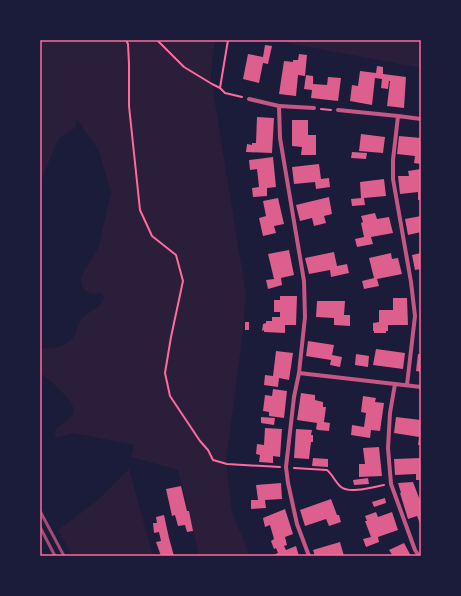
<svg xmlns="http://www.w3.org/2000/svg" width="461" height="596" viewBox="0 0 461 596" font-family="Inter,sans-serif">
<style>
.green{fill:#2a1e3b}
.building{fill:#dd5f8e}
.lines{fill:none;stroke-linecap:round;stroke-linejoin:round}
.path{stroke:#ff6b9d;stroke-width:2}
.minor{stroke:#c65784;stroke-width:4}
.rail{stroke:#a44b75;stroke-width:3}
.neatline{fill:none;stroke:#ff6b9d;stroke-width:1.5}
</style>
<rect width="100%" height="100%" fill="#1b1b3a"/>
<g class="green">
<path d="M40,40H215L213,52L211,78L246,294L243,331L226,462L232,512L250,556H199L178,470L131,457L134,445L73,433L56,438L55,434L56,429L72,416C73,413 74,411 73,407C70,398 49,379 40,373V349C52,347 59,349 70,341C77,335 76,325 82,319C88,312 102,307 104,297L101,293L95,294L89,293L84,289L81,284L82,275L98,249L111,193L99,151L77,119L75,128L59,138L40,183Z"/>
<path d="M272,40H421V68Z"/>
<path d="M129,469L153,556H72L58,530L97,501Z"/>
</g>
<g class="building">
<path d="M265,45L272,46L268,64L263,63L259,83L243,79L248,54L263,57Z"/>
<path d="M299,54L307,55L305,76L298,75L296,96L279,94L284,61L293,62V60H298Z"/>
<path d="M377,66L383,67V74L406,77L404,108L387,106L390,81H389L388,89L381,88L382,79L375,78L372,105L350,101L352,85L358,86L360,71L376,73Z"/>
<path d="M306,75L313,76V84L327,85L328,77L341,78L338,101L311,98L312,90L304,89Z"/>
<path d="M257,117L274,118L272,153L246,152L247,144L252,145V143H256Z"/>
<path d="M292,120H308V135H316V155H301L302,147L292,146Z"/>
<path d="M361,134L385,137L383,153L359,151Z"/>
<path d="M399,136L421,138V164L414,163L415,156L397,154Z"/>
<path d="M352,152L367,153L366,159L351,158Z"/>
<path d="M273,157L276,187L267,188V196L253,197L252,188L259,187L257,169L250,170L249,160Z"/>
<path d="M319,164L321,179L329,178L330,187L316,189L315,182L294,184L292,167Z"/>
<path d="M421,169V200H418V192L400,194L398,176H409L408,171Z"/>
<path d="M384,179L386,196L364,198L365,205L352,206L351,199L361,198L360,182Z"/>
<path d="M329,197L332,214L324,216L326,223L314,226L312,218L300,221L296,205Z"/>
<path d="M278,198L284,224L274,226L276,233L263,236L259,218L266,216L263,201Z"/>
<path d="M375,213L377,219L389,217L393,233L371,237L373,244L357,247L355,239L364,237L361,223L363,222L361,216Z"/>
<path d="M421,216V232L408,235L405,219Z"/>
<path d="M289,250L294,275L281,278L282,285L268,289L266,280L274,279L268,254Z"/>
<path d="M334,252L337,266L347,264L349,273L331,277L330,270L309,274L305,258Z"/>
<path d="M391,253L392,259L398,258L402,274L377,279L379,286L364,289L362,281L374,278L369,258Z"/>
<path d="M421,253V269L415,270L412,255Z"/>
<path d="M280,296H297L296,325H285V333L264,332V330L262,331L263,324L266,323V321H272V317H280V312H274V300H280Z"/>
<path d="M393,298H407L408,325H388V331H386V333H374V331H373V323L379,322V310H393Z"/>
<path d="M317,301H345L344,315H350V326L334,325V318L316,317Z"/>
<rect x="245" y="322" width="4" height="8"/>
<path d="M308,341L334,345L332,355L342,357L340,367L330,365L331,360L306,356Z"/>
<path d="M376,349L405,353L403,369L373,365Z"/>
<path d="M276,351L293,353L289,380L279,378L278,387L264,385L265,375L273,376Z"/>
<path d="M356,354L369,356L368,367L355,365Z"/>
<path d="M418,354H421V372L416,371Z"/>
<path d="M273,389L287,391L284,418L269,416V412L263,411L265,395L272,396Z"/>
<path d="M301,393L315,395V400L323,402V407H326L324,422L330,423L329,431L318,430L316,429L317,423L297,420Z"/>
<path d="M363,396L376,398L375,402L384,403L380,431L371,430L370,438L351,435L352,425L364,427L366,413L361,412Z"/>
<path d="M261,417L275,418L274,425L261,423Z"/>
<path d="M396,417L421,420V445H418L419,437L394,433Z"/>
<path d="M265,428L282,429L280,457L273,456V463L259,462L260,455L256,454L257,444L264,445Z"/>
<path d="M296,429L312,430L311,435H313V442H311L309,459L294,458Z"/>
<path d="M379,447L382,476L359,477V464H365L363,448Z"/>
<path d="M313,458L328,459V467L312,466Z"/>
<path d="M421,458V480H416V474L395,475L394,459Z"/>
<path d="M368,478L369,484L354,485L353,480Z"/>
<path d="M413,482L421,503V526L417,516L408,519L400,493H401L398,483Z"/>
<path d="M281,483L282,499L265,500L266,508L251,509V500H258L256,485Z"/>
<path d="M181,486L187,511H189L193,531L187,532L185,525L178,526L175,515L172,516L166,489Z"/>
<path d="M385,498L386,503L374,507L372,502Z"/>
<path d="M331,499L337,515H339L341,522L329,526L326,519L305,526L300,510Z"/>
<path d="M285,509L293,534L285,537L287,545L284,546L286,550L296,546L299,556H273V555L278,553L276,548L274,549L271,541L274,539L270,525L265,527L263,518Z"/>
<path d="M376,512L378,517L392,512L398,530L378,537L379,542L366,547L363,539L371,537L365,521H367L365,516Z"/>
<path d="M164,515L169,538L174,556H161L156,542L161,541L159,532L154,533L153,523H157L156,517Z"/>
<path d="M340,542L344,556H315L313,550Z"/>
<path d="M404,543L411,556H393L389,550Z"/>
</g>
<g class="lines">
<g class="path">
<path d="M126,40L128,44L129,64V106L140,210L152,236L176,255L183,281L171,337L165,373L170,396L200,441L208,450L213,460L227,464L280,467"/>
<path d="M157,40L184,67L212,84L220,88"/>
<path d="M228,40L220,88L225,93L242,97"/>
<path d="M321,109L331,110"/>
<path d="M294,468L327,470C333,475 335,482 341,487C350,494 373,487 384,485"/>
</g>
<g class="minor">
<path d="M249,99L279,106"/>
<path d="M338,110L398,116"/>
<path d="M299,373L305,317L304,281L280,138L279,106L314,108"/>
<path d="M395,384L390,413L388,448L391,484L415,550L419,556"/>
<path d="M407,385L415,316L411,282L393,179V160L398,116L421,119"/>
<path d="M309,556L297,524L288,483L286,467L294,397L299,373L421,387"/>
</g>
<g class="rail">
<path d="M40,511L64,556"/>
<path d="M40,527L55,556"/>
</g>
</g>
<rect width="461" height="596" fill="none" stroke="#1b1b3a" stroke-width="82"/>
<rect x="41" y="41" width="379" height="514" class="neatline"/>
</svg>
